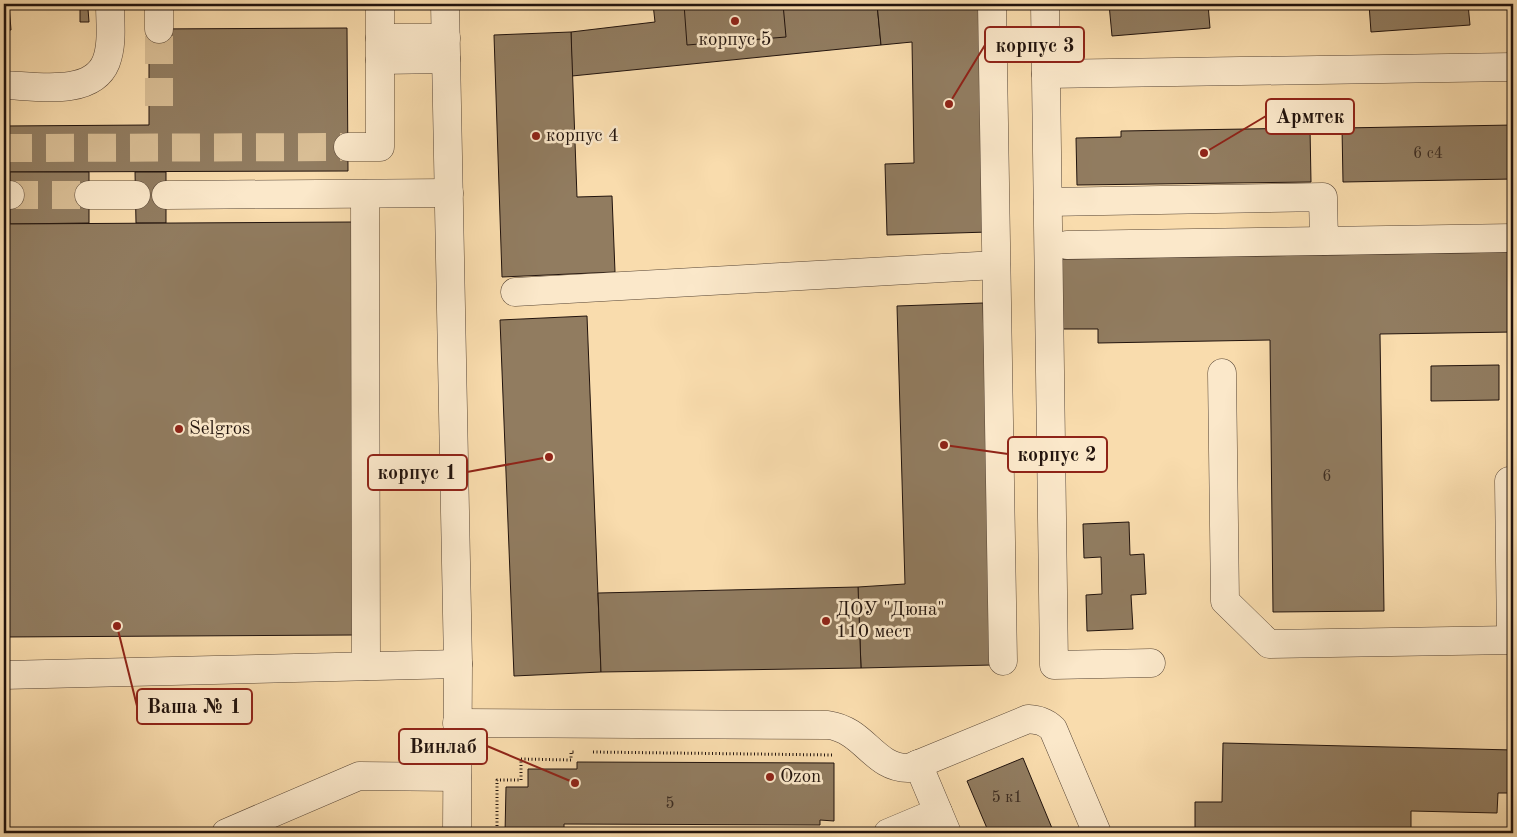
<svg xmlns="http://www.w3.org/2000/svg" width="1517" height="837" viewBox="0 0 1517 837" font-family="'Old Standard TT',serif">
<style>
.building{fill:#917c60;stroke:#21130d}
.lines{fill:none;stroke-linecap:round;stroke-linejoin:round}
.minor-tunnel{stroke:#d9be95;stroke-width:28;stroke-dasharray:28 14;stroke-linecap:butt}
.minor-casing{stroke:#574535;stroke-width:29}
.path{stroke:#21130d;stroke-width:3;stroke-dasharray:1 2.5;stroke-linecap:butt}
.minor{stroke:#fbe8ca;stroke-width:28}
.poi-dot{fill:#8f2418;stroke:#fbe8ca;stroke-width:2}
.labels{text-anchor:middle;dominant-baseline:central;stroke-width:5;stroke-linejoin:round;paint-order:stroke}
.number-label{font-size:16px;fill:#3d2d22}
.poi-label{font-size:19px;fill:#21130d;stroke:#fbe8ca;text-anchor:start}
.leader{fill:none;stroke:#8f2418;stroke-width:2}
.callout-dot{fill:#8f2418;stroke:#fbe8ca;stroke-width:2}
.callout{fill:#fbe8ca;stroke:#8f2418;stroke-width:2}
.callout-label{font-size:20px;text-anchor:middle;font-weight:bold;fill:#21130d}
</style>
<rect width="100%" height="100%" fill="#f9dcad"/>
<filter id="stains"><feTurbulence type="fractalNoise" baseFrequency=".004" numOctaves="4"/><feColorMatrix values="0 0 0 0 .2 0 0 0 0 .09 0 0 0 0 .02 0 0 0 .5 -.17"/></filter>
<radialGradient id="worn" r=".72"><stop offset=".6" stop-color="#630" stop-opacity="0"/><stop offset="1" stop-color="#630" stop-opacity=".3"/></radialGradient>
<g class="building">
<path d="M4,4H9L11,30H4Z"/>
<path d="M653,4H877L881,45L572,76L571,32L655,22Z"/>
<path d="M684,4H783L786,37L687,45Z"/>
<path d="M877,4H984L989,232L887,235L885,164L914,163L912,42L881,45Z"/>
<path d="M1109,4H1208L1210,28L1112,36Z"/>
<path d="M1369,4H1468L1470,25L1371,32Z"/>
<path d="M80,9H88L89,22H80Z"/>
<path d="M347,28L348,171L4,172V126L149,125V29Z"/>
<path d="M571,32L577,197L612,196L615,272L502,277L494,35Z"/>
<path d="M1513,125V179L1343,182L1342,128Z"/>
<path d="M1310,128L1311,182L1077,185L1076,138L1121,137V131Z"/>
<path d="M10,172H89V223L10,224Z"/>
<path d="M135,172H166V223H136Z"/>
<path d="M353,222L354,635L4,637V224Z"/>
<path d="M1513,252V332L1380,334L1384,611L1273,612L1270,340L1098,343V329H1063L1062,259Z"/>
<path d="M983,303L992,665L861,668L858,587L905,584L897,306Z"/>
<path d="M587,316L601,672L514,676L500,320Z"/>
<path d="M1499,365V400L1431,401V366Z"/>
<path d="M1129,522L1130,555L1144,554L1146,594L1131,595L1133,629L1087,631L1086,595L1102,594L1101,557L1084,558L1083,524Z"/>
<path d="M858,587L861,668L601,672L598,593Z"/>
<path d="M1223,743L1513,750V793H1498L1497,813L1411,811V833H1195V802H1222Z"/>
<path d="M1023,758L1054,833H989L967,781Z"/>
<path d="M577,762L834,763V821L820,820V825L564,824V833H505L506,787H528V769H577Z"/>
</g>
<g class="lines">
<g class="minor-tunnel">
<path d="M159,106V29"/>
<path d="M4,148L348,147"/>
<path d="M10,195H89"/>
</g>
<defs>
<g id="minor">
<path d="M159,4V29"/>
<path d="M445,4L458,664L457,833"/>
<path d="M992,4L1003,661"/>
<path d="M1045,4L1054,665L1151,663"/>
<path d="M380,38H446"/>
<path d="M380,60L446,59"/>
<path d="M1046,74L1513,67"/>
<path d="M4,85C35,86 92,97 106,62C113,44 110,22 110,4"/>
<path d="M348,147H380V4"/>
<path d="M365,194L366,666"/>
<path d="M4,195H10"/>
<path d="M89,195H136"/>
<path d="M166,195L449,193"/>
<path d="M1048,202L1323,197L1324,241L1513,238"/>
<path d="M1067,245L1324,241"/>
<path d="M515,292L996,265"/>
<path d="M1222,373L1225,601L1269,644L1513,640"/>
<path d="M1509,481L1511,640"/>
<path d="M4,675L458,664"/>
<path d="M457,723L828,725C865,730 874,769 909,768L1028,719C1038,720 1045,721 1053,729L1097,833"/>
<path d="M918,764L947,833"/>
<path d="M226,833L359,776L457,777"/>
<path d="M888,833L938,812"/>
</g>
</defs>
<use href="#minor" class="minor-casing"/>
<g class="path">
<path d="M593,752L832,755"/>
<path d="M497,833V780H521V759L571,760V752H574"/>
</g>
<use href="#minor" class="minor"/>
</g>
<g class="poi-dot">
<circle cx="735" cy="21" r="5"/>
<circle cx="536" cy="136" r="5"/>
<circle cx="179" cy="429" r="5"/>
<circle cx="826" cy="621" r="5"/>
<circle cx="770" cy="777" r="5"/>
</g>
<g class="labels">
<g class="number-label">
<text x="1428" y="154">6 с4</text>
<text x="1327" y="477">6</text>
<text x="1007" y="798">5 к1</text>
<text x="670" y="804">5</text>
</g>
<g class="poi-label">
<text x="735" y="40" text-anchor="middle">корпус 5</text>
<text x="546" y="136">корпус 4</text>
<text x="189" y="429">Selgros</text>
<text x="836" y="610">ДОУ "Дюна"<tspan x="836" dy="22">110 мест</tspan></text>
<text x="780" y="777">Ozon</text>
</g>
</g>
<path class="leader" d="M949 104L985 45M1204 153L1266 116M944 445L1008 454M549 457L467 472M117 626L137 706M575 783L487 746"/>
<g class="callout-dot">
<circle cx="949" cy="104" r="5"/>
<circle cx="1204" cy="153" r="5"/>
<circle cx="944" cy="445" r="5"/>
<circle cx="549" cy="457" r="5"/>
<circle cx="117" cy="626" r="5"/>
<circle cx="575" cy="783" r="5"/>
</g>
<g class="callout">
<rect x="985" y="27" width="99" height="35" rx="5"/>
<rect x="1266" y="99" width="88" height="35" rx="5"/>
<rect x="1008" y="437" width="99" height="35" rx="5"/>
<rect x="368" y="455" width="99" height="35" rx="5"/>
<rect x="137" y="689" width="115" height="35" rx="5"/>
<rect x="399" y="729" width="88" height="35" rx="5"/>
</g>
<g class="callout-label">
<text x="1035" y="52">корпус 3</text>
<text x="1310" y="123">Армтек</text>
<text x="1057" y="461">корпус 2</text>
<text x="417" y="479">корпус 1</text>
<text x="194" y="713">Ваша № 1</text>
<text x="443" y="753">Винлаб</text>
</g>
<rect width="1517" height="837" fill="none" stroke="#f9dcad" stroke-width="20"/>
<rect x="5" y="5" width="1507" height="827" fill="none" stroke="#21130d" stroke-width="2.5"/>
<rect x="10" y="10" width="1497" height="817" fill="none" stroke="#21130d"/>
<rect width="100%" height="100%" filter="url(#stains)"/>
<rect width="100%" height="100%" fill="url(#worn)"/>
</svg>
